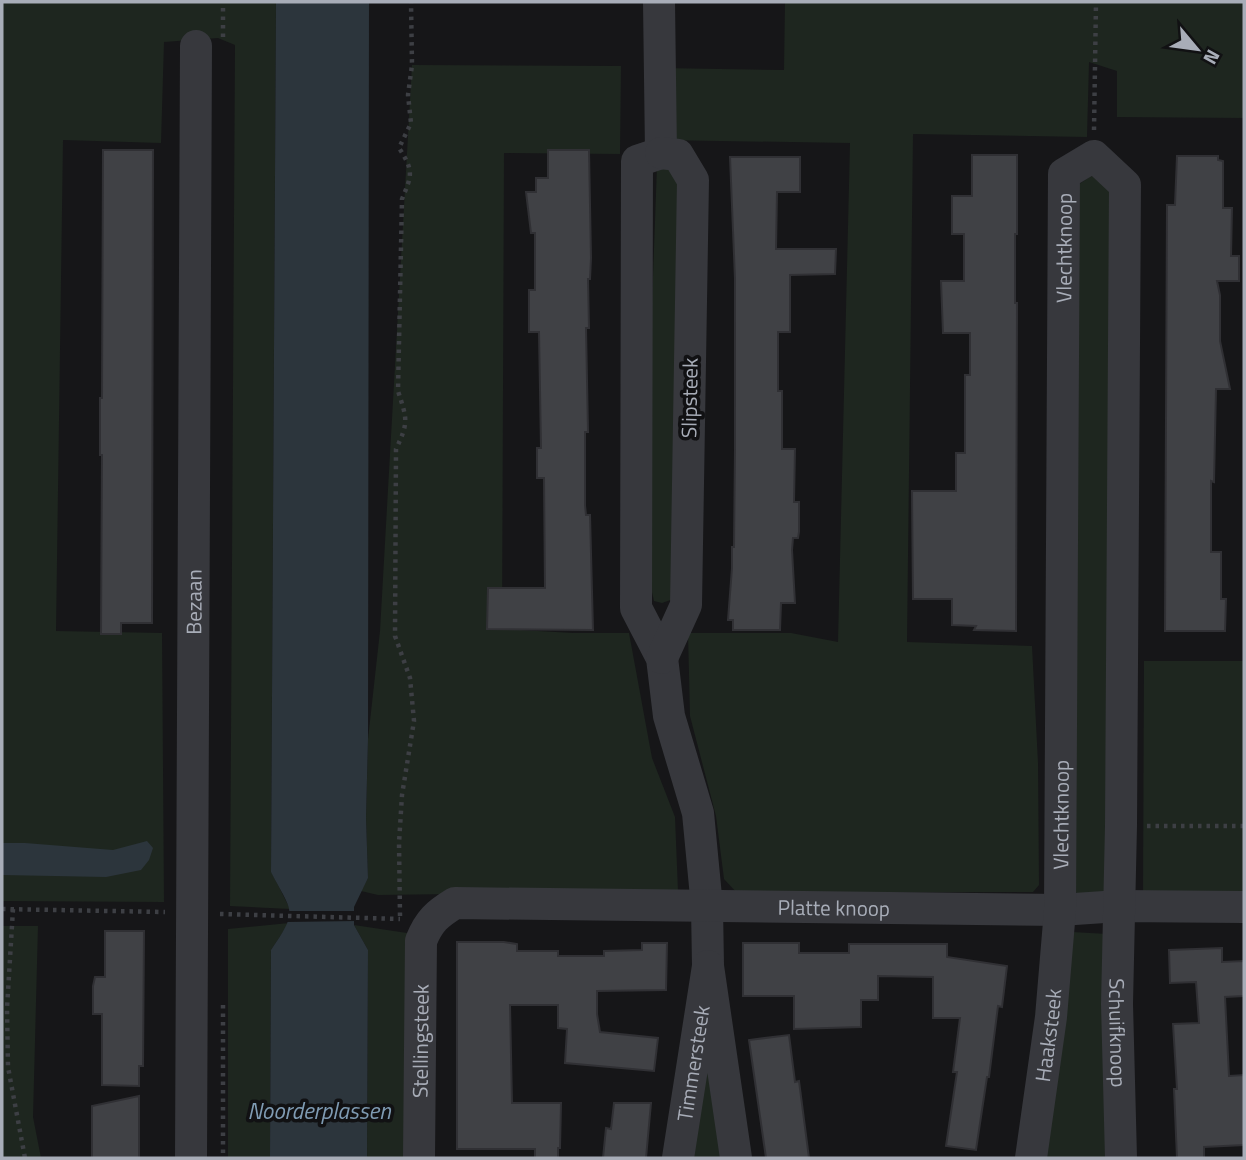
<svg xmlns="http://www.w3.org/2000/svg" width="1246" height="1160" viewBox="0 0 1246 1160" font-family="'Titillium Web',sans-serif">
<style>
.green{fill:#1e261f}
.water{fill:#2c353c}
.pier{fill:#161618}
.building{fill:#404145;stroke:#303034;stroke-width:2}
.lines{fill:none;stroke-linecap:round;stroke-linejoin:round}
.path{stroke:#3d3f44;stroke-width:4.5;stroke-dasharray:3.5 5;stroke-linecap:butt}
.minor{stroke:#37383d;stroke-width:32}
.labels{text-anchor:middle;dominant-baseline:central;stroke-width:7;stroke-linejoin:round;paint-order:stroke}
.street-label{font-size:21px;fill:#a8adb8;stroke:#111113}
.water-label{font-size:23px;font-style:italic;fill:#7f9bb3;stroke:#111113}
</style>
<rect width="100%" height="100%" fill="#161618"/>
<g class="green">
<path d="M2,2H276L271,871L290,909L230,906L235,45L218,38L164,42L161,143L63,140L56,631L162,633L164,902L2,901Z"/>
<path d="M785,2H1244V118L1117,117V71L1089,62L1087,137L913,134L907,642L1032,646L1038,763L1039,885L1033,892L737,893L724,879L716,816L690,716L688,633H791L838,642L850,143L660,140L661,68L784,70Z"/>
<path d="M412,65L621,66L620,154L504,153L502,629L573,633H629L652,758L675,817L678,891L378,895L361,891L368,878L366,818L368,739L380,631Z"/>
<path d="M657,166L669,168L679,184L673,599L662,603L654,601L643,552Z"/>
<path d="M1091,176L1106,178L1113,189L1110,882L1101,897L1078,896L1073,886L1075,187Z"/>
<path d="M1144,661H1244V899H1143Z"/>
<path d="M289,923L271,950L270,1158H228V929Z"/>
<path d="M354,925L407,933L408,1158H367L368,950Z"/>
<path d="M2,926H38L33,1117L41,1158H2Z"/>
<path d="M1072,932L1108,934L1113,1158H1044Z"/>
<path d="M709,1015L727,1158H685Z"/>
</g>
<g class="water">
<path d="M276,2H369L368,739L366,818L368,878L354,907V925L368,950L367,1158H270L271,950C299,909 292,913 271,872Z"/>
<path d="M147,841L153,848L149,860L141,870L106,877L2,875V843H25L113,850Z"/>
</g>
<path class="pier" d="M287,911H358L357,921L286,922Z"/>
<g class="building">
<path d="M103,150H153L152,623H121V634H101L102,455H100V398H102Z"/>
<path d="M548,150H589L591,258L590,279H588L589,328H586L588,432H585V505L586,515H590L593,630L487,629L488,588H545L544,478H537V448H541L539,332H529V290H535V233H531L526,192H536V178H548Z"/>
<path d="M972,155H1017V234H1015V303H1017L1016,631L974,630L976,626L952,625V599H913L912,491H956V453H965V375H970V333H943L941,281H964V234H952V196H972Z"/>
<path d="M1177,156H1218V160L1223,161V208H1232L1231,256H1239V281H1217L1220,295V341L1230,389H1216L1214,482L1211,481V552H1221V599H1226L1225,631H1165L1167,205H1175Z"/>
<path d="M730,157H800V192H777L776,249H836L835,274L790,275V332H778V391H782V449H795L794,502H799V532L798,538H793L792,550L795,603H781L780,630H733V620H728L732,568V547H734L735,449V279Z"/>
<path d="M105,931H144L143,1066H139V1086L102,1085V1014H93V986L95,977H105Z"/>
<path d="M457,942H504L517,944V951H558V956H604V951L642,950V943H667L666,990L597,991V1014L600,1032L658,1038L654,1071L565,1063L567,1029L558,1028V1005H510L512,1103H561L560,1148H558V1158H535V1149H457Z"/>
<path d="M743,943H799V953H849V944H947V957L1007,966L1002,1007L998,1006L989,1077H987L976,1150L946,1146L957,1072H953L960,1018H933V977L878,976V1000H861V1027L794,1029V996H743Z"/>
<path d="M1222,948V962L1244,961V996L1225,997L1229,1076L1244,1075V1145L1204,1147V1158H1177L1174,1089H1177L1173,1024L1199,1023L1196,982L1170,983L1169,950Z"/>
<path d="M789,1035L795,1082L799,1081L809,1158H766L749,1040Z"/>
<path d="M139,1096V1158H92V1106Z"/>
<path d="M614,1103H651L646,1158H603L606,1128L611,1129Z"/>
</g>
<g class="lines">
<g class="path">
<path d="M223,37V2"/>
<path d="M1094,130L1096,2"/>
<path d="M1147,826H1244"/>
<path d="M2,909L165,912"/>
<path d="M13,909L7,1008L8,1067L25,1158"/>
<path d="M220,914L400,919"/>
<path d="M400,916L399,843L402,795L414,721L410,678L395,636L396,449C409,422 407,419 398,391L402,199C412,175 414,171 399,148L411,123L408,95L412,65L411,2"/>
<path d="M223,1005V1158"/>
</g>
<g class="minor">
<path d="M659,2L661,153L637,161L636,608L662,658L669,716L698,813L707,907L708,966"/>
<path d="M661,153L678,155L693,180L686,605L662,658"/>
<path id="s1" d="M191,1158L196,46"/>
<path id="s2" d="M419,1158L421,941C429,921 437,914 455,903L1060,910L1119,906L1244,907"/>
<path id="s3" d="M678,1158L708,966L736,1158"/>
<path id="s4" d="M1031,1158L1051,1017L1060,910L1064,174L1094,156L1125,185L1121,826L1117,1004L1121,1158"/>
</g>
</g>
<g class="labels">
<g class="street-label">
<text stroke="none"><textPath href="#s4" startOffset="912">Vlechtknoop</textPath></text>
<text transform="translate(689 398) rotate(-89)">Slipsteek</text>
<text stroke="none"><textPath href="#s1" startOffset="556">Bezaan</textPath></text>
<text stroke="none"><textPath href="#s4" startOffset="345">Vlechtknoop</textPath></text>
<text stroke="none"><textPath href="#s2" startOffset="648">Platte knoop</textPath></text>
<text stroke="none"><textPath href="#s4" startOffset="1911">Schuifknoop</textPath></text>
<text stroke="none"><textPath href="#s4" startOffset="124">Haaksteek</textPath></text>
<text stroke="none"><textPath href="#s2" startOffset="117">Stellingsteek</textPath></text>
<text stroke="none"><textPath href="#s3" startOffset="96">Timmersteek</textPath></text>
</g>
<g class="water-label">
<text x="319" y="1110">Noorderplassen</text>
</g>
</g>
<rect width="1246" height="1160" fill="none" stroke="#a8adb8" stroke-width="7"/>
<g transform="translate(1197 49) rotate(119)" stroke="#111113" stroke-width="5" paint-order="stroke">
<path d="M0-5L12 26L0 18L-12 26Z" fill="#a8adb8"/>
<text y="-10" font-size="19" font-weight="bold" text-anchor="middle" fill="#a8adb8">N</text>
</g>
</svg>
